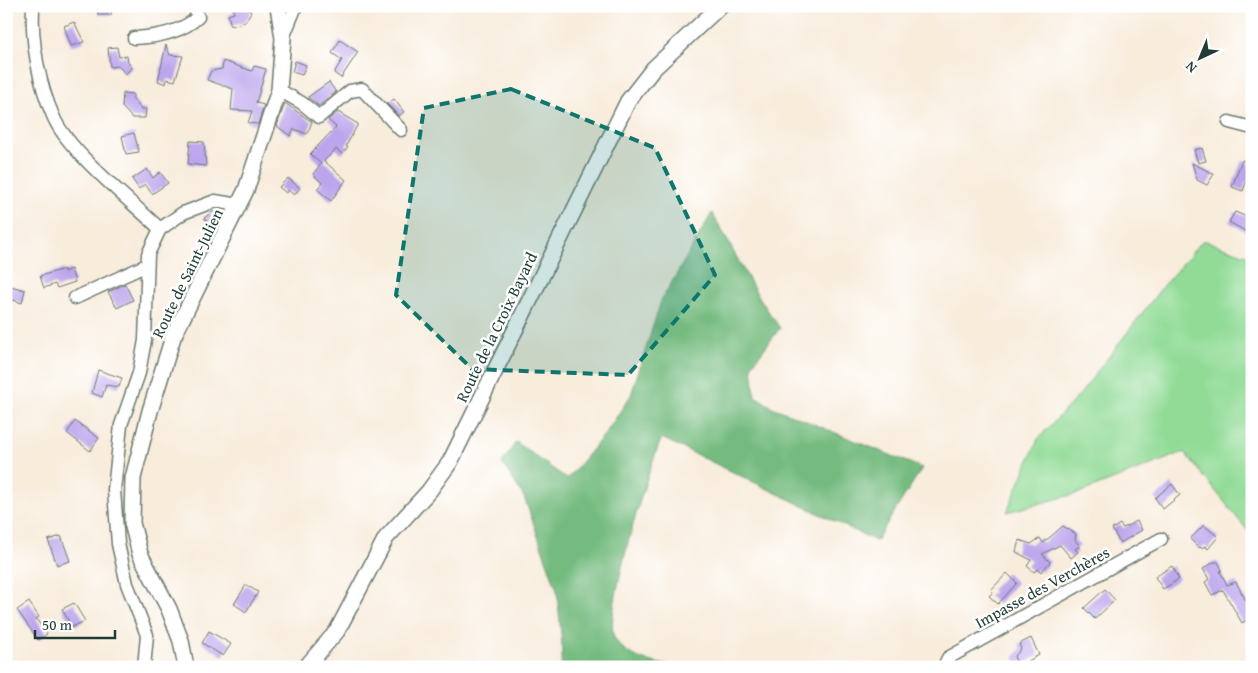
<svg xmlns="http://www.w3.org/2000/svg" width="1258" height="673" viewBox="0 0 1258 673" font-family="'Gentium Book Plus',serif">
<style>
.green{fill:#91db96;stroke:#588c65}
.forest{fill:#74bb7f;stroke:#4a7c5a}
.building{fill:#bca5ed}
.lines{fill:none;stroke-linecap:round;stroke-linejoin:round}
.minor-casing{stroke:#6b7a6e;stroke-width:15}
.major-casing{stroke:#6b7a6e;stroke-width:18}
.minor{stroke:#fff;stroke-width:12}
.major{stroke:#fff;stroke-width:15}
.marked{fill:#0f766e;fill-opacity:0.2;stroke:#0f766e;stroke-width:4;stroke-dasharray:10 6;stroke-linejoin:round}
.labels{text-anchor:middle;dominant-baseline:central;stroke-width:5;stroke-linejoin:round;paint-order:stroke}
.street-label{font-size:16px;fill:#1f3d34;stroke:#fff}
</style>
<rect width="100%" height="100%" fill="#fff"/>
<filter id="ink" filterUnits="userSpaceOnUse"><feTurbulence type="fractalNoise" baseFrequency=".02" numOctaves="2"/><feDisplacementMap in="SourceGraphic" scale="10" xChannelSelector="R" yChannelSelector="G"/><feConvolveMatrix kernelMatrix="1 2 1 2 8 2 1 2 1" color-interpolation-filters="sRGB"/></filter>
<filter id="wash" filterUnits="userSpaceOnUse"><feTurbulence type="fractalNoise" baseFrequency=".0096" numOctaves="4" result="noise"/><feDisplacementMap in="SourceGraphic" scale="20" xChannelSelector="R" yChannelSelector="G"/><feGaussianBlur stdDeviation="1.12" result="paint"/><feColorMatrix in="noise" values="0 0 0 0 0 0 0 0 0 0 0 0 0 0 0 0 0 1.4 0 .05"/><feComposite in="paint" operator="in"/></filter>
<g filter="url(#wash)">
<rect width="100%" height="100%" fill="#f8ecdb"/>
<path class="green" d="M1203,240L1252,257V536L1184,452L1079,493L1007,512L1038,439L1081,393L1163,286Z"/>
<path class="forest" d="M712,213C735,252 753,292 780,328L752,365L755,396L772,407L922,468L876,541L662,438C649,464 603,616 614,637C625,659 655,663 677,667H561L562,646L557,590L524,497L502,463L516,442L567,479L605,434L631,395L661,301Z"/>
<g id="blocks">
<g class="building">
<path d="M98,6H112L111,15H98Z"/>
<path d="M232,6H246L251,12L245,22L231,26L228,15L234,13Z"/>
<path d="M74,22L84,42L71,46L64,26Z"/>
<path d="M340,40L358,52L341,78L334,73L342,60L332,53Z"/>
<path d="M166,45L170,55L183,56L175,81L167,79L166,84L158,81Z"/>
<path d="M117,47L119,57L127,56L128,62L132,68L125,74L119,66L110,67L108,48Z"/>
<path d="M223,61L252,71L254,66L266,69L256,103L264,105L258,124L248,123L252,111L231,110L233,89L207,80L211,71L222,69Z"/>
<path d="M295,61L306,65L302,75L292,72Z"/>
<path d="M329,82L336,92L319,106L308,97Z"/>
<path d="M123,93L133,94V99L141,109H146L145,118H132L122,107Z"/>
<path d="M394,99L404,112L399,116L387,104Z"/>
<path d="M285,103L312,122L307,134L294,129L290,136L277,126Z"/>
<path d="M338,112L358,124L346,146L348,147L342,154L336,149L324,161L346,180L331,201L317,189L322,183L313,174L321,164L310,154L336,127L328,120Z"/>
<path d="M134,133L139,152L126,154L122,136Z"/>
<path d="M190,141L204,142L206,166L188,164Z"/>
<path d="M1202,148L1206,161L1198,163L1194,150Z"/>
<path d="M1242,160L1252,164V184L1246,182L1243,191L1232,187Z"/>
<path d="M1192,163L1214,174L1207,185L1197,180Z"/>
<path d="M147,169L153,178L160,172L168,183L152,194L145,184L139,189L132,179Z"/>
<path d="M288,178L300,188L294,195L288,190L286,193L279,187Z"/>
<path d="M213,211L220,219L212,227L204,218Z"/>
<path d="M1235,212L1252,219V235L1229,222Z"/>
<path d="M64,269V272L71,269L75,282L57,288L55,284L44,288L40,276Z"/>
<path d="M125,284L133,300L117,308L108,292Z"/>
<path d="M11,286L25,290L22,303L7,298Z"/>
<path d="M98,370L122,378L119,387L106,385L102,397L92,393Z"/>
<path d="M75,421L99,438L90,451L67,433Z"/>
<path d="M1172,484L1180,495L1163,509L1155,498Z"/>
<path d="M1137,521L1142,530L1120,543L1112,529L1120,524L1123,528Z"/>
<path d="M1204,525L1218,537L1208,549L1205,546L1202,548L1198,547L1190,539Z"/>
<path d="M1063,526L1076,534L1075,540L1080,546L1075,549L1078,552L1071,558L1060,545L1042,554L1050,562L1041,572L1038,569L1034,572L1027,566L1031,560L1016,552L1019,540L1031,544L1040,538L1043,543Z"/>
<path d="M61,536L70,561L57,565L48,540Z"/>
<path d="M1214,562H1218L1222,570L1220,571L1227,585L1236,582L1246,601L1252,598V617L1242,623L1223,590L1212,595L1205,582L1209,579L1203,569Z"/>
<path d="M1172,566L1179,579L1163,589L1155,577Z"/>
<path d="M1007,573L1017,583L998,604L989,596L993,592L991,590Z"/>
<path d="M246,585L258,592L246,612L234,604Z"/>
<path d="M1105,589L1115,600L1095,619L1084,608Z"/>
<path d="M29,602L39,617L36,619L47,634L38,640L17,610Z"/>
<path d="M74,603L85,621L72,627L62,609Z"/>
<path d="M209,631L231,644L223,656L202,643Z"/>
<path d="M1031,638L1039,655L1023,664L1022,662L1018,664L1014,657L1021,649L1019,644Z"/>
</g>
</g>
</g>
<g filter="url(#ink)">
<use href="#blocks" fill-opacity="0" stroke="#6b7a6e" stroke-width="1"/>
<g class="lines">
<defs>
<g id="minor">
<path d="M33,6C31,42 39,85 54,118C69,152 132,202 160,229"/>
<path d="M134,38C156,37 182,32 198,17L194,6"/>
<path d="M283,38L296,6"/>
<path d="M279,90L302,103L319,117L350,91L362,89L401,130"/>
<path d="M1229,122L1252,128"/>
<path d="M75,298L147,265"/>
<path d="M144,667L147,635L127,584L118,544L114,490L121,425L139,373L145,340L148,254L160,229L183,213L215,201L239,205"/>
<path d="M944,667L948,658L1161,539"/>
</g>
<g id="major">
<path d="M186,667L181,641L169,609L140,554L132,523L133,478L150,411L173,337L246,190L279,90L283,38L278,6"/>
<path d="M306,667L337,631L386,538L429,491L450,462L628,101L653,69L720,6"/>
</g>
</defs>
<use href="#minor" class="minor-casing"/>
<use href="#major" class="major-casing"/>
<use href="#minor" class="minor"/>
<use href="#major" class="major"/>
</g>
</g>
<path class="marked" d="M511,89L655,148L715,275L628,375L472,369L396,295L424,108Z"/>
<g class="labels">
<g class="street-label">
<text transform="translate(187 273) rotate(-64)">Route de Saint-Julien</text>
<text transform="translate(496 327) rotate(-64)">Route de la Croix Bayard</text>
<text transform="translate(1042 587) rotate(-29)">Impasse des Verchères</text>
</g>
</g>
<rect width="1258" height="673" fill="none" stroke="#fff" stroke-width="25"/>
<g transform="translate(1200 58) rotate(224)" stroke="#ffffff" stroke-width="4" paint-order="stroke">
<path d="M0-4L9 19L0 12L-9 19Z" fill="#1f3d34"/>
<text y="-8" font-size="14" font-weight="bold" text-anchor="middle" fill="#1f3d34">N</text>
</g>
<path d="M35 630v8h80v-8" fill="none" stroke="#1f3d34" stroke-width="2.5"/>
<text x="42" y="630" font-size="15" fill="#1f3d34" stroke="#ffffff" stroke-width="4" paint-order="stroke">50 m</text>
</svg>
